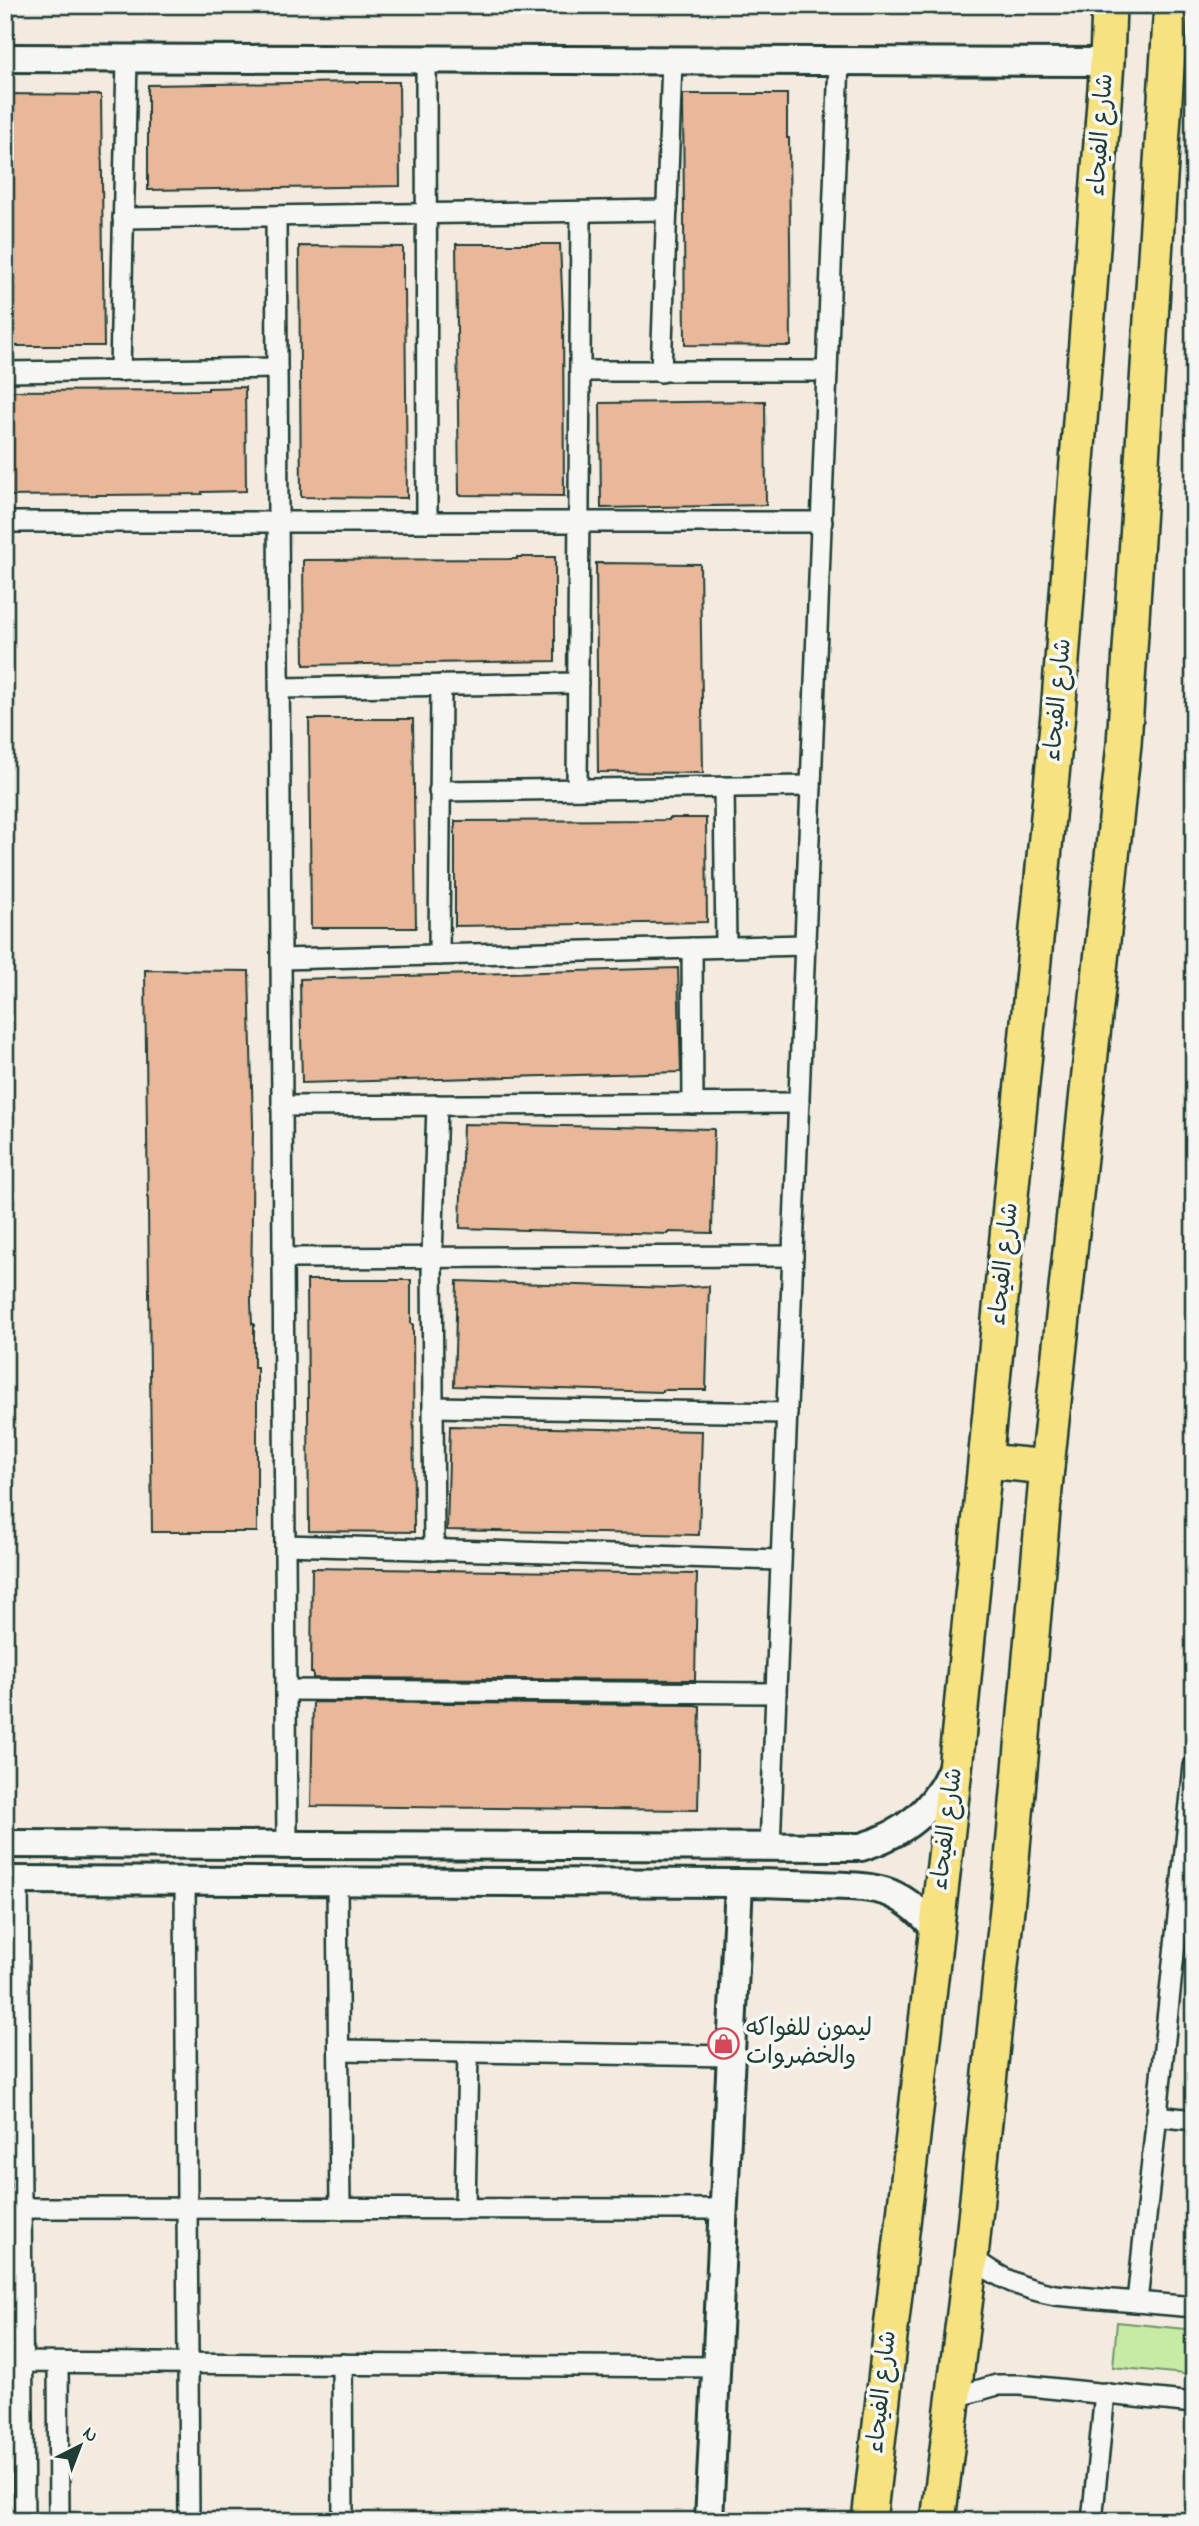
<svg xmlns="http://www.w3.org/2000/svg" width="1199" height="2526" viewBox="0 0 1199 2526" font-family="'Indie Flower','Playpen Sans Arabic',sans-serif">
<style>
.green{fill:#c6eba5;stroke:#72946c;stroke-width:2}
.building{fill:#e9b89a;stroke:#1f3d34;stroke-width:2}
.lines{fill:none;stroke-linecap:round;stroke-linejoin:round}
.street-casing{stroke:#1f3d34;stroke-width:24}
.secondary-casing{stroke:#1f3d34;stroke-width:32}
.highway-casing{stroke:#1f3d34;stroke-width:38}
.street{stroke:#f6f6f2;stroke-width:19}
.secondary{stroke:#f6f6f2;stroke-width:26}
.highway{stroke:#f6e281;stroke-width:33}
.labels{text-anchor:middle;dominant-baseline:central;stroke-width:7;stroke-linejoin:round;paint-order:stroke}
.street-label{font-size:24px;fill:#1f3d34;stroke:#f6f6f2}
.poi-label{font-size:24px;fill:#1f3d34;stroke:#f6f6f2;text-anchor:start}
</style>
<rect width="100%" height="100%" fill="#f3eae0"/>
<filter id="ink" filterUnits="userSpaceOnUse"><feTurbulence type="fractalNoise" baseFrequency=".0143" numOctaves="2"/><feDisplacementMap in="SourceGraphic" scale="14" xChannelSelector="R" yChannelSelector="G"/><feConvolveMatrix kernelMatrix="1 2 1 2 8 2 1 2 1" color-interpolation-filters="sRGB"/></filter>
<g filter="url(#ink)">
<path class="green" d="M1117,2322L1194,2330V2375L1113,2367Z"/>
<g class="building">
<path d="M362,82H399L400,186L148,190V85Z"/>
<path d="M5,94L101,95L104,346H5Z"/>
<path d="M683,94H787V138H789L791,346L685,345Z"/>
<path d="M456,244H560L563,312L564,496L459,495Z"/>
<path d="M299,246L403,247V290H405L407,498L301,497Z"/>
<path d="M245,387L246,491L202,492V494L5,496V391L208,390V388Z"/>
<path d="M765,401L766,505L601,508L600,403Z"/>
<path d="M517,557H555V661L304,665L303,560L517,559Z"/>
<path d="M596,563L700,564L703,773L598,772Z"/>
<path d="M309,719H413L416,928H311Z"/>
<path d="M669,818H706L707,922L455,926V821L669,820Z"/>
<path d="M678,968L681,1072L302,1083L300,979Z"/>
<path d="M145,970L249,971L253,1125L251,1302L252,1324H254V1367H257V1532H152Z"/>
<path d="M463,1124L714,1129L712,1233L668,1232V1234L460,1228Z"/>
<path d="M307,1280H411V1324H413L414,1532L309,1531Z"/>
<path d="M457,1281L671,1288L709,1286L706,1390H662V1392L454,1386Z"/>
<path d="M450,1426L702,1431L699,1535L447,1530Z"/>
<path d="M312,1568L697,1574L695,1680L313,1678V1673H311Z"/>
<path d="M313,1702L694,1705L700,1706L698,1810L311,1806Z"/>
</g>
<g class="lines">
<defs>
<g id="street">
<path d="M426,60L427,522"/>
<path d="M276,216L287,1844"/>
<path d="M123,218L667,210"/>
<path d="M120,371L127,59"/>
<path d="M580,371H827"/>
<path d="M5,372L277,368"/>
<path d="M661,372L672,61"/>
<path d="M5,522H822"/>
<path d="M280,688L578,683"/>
<path d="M724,787L726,947"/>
<path d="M577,789L581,212"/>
<path d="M439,791L811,786"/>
<path d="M692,948L693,1104"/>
<path d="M439,955L441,685"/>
<path d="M282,959L805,945"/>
<path d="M282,1106L799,1103"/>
<path d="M283,1258L793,1256"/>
<path d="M433,1407L787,1413"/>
<path d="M285,1545L781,1560"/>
<path d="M434,1550L432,1257L437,1105"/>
<path d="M286,1690L776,1693"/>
<path d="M770,1848L839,61"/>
<path d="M18,1880L24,2521"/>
<path d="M185,1881L189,2521"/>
<path d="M337,1881L340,2209"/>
<path d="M339,2050L731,2056"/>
<path d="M1156,2116L1194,2120"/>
<path d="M21,2208L724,2209"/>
<path d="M465,2209L468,2052"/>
<path d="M971,2257C997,2277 1022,2289 1055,2295L1194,2307"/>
<path d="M1137,2302L1194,1766"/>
<path d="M5,2362L716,2367"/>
<path d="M58,2363L59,2521"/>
<path d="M342,2364L343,2521"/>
<path d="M952,2398L997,2385H1020L1194,2403"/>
<path d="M1092,2521L1105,2393"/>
</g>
<g id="secondary">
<path d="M5,58L1107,62"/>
<path d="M5,1844L861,1847C904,1834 934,1810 952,1768"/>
<path d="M5,1880L739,1883C766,1883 793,1884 820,1885C843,1886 868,1885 890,1893C909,1901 923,1914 936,1930"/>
<path d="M709,2521L739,1883"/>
</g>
<g id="highway">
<path d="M986,1461L1047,1467"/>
<path d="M869,2521L956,1760L1058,714L1107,62L1109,5"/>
<path d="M938,2521L971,2257L1011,1870L1047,1467L1124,744L1171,5"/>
</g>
</defs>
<use href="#street" class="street-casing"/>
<use href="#secondary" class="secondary-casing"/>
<use href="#highway" class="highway-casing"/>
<use href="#street" class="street"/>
<use href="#secondary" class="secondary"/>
<use href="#highway" class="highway"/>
</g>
</g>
<defs>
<symbol id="shop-ring" viewBox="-11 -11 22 22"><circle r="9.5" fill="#f6f6f2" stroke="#d1495b" stroke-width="1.5"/><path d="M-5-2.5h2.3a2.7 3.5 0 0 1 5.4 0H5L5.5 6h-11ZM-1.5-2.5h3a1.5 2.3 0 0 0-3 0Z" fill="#d1495b"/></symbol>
</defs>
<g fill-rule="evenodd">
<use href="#shop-ring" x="706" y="2026" width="35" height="35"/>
</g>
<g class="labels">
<g class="street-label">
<text transform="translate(1102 135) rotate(-86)">شارع الفيحاء</text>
<text transform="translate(1059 700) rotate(-85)">شارع الفيحاء</text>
<text transform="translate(1005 1264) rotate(-84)">شارع الفيحاء</text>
<text transform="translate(948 1829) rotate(-83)">شارع الفيحاء</text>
<text transform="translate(883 2392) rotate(-84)">شارع الفيحاء</text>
</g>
<g class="poi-label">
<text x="746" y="2029">ليمون للفواكه<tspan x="746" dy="28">والخضروات</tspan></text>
</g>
</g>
<rect width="1199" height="2526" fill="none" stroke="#f6f6f2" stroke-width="28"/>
<rect x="14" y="14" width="1171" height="2498" fill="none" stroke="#1f3d34" stroke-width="2.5" filter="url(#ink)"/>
<g transform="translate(80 2446) rotate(42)" stroke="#f6f6f2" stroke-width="5" paint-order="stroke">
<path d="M0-5L12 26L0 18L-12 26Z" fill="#1f3d34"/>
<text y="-10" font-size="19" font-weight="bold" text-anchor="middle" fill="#1f3d34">N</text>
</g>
</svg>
